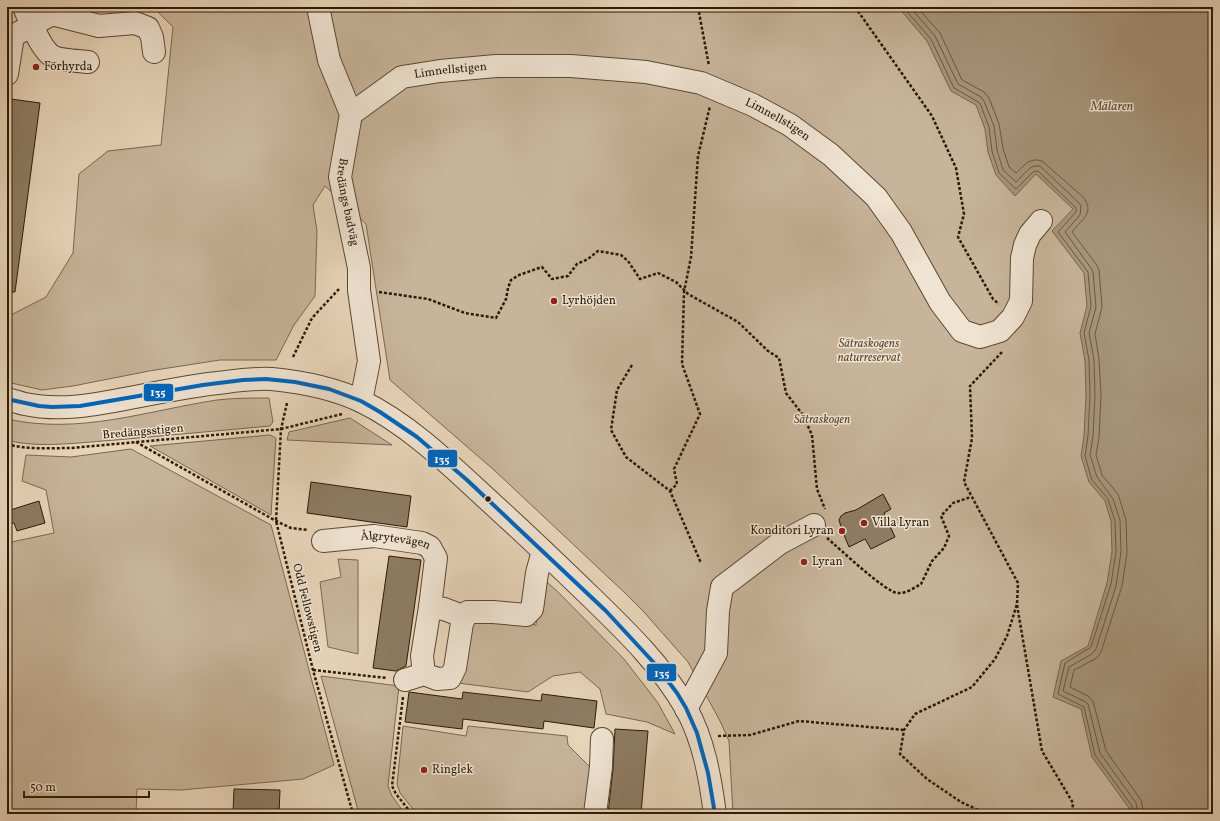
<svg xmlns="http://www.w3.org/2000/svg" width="1220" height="821" viewBox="0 0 1220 821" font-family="Vollkorn,serif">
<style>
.green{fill:#c7b49a;stroke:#7a6750}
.water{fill:#a7957c;stroke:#76644c}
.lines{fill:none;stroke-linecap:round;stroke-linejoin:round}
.shore{stroke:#6a5840;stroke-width:1}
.building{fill:#8d7b63;stroke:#2c1a05}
.minor-casing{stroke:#5b4832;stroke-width:24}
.path{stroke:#2c1a05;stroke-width:2.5;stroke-dasharray:3 2;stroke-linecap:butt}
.minor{stroke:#efe3d2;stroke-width:22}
.bus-1-casing{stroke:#efe3d2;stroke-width:7}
.bus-1{stroke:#0065bd;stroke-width:4}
.poi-dot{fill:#8f2418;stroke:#efe3d2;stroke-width:1.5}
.bus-dot{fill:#2c1a05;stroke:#efe3d2;stroke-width:1.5}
.labels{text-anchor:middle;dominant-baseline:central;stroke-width:3;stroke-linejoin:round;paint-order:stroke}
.poi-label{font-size:12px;fill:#2c1a05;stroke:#efe3d2;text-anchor:start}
.street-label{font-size:12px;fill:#2c1a05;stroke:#efe3d2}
.park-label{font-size:12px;font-style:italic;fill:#5a4832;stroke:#efe3d2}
.water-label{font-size:13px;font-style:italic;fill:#5d4b35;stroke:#efe3d2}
.line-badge{stroke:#efe3d2;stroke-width:1.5}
.badge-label{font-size:11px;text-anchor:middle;font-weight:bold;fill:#fff}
</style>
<rect width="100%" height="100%" fill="#e7d4b9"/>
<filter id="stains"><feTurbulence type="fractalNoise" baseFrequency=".005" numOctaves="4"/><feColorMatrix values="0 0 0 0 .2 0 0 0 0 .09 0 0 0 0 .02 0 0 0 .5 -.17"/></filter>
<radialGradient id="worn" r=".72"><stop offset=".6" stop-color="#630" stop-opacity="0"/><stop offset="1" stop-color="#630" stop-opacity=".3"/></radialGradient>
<g class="green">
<path d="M153,7H1213L1185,814H733L729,741L720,721L688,662L643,611L625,593L494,470L390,380L366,224L325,186L313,205L317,231L315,296L294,325L276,360H220L149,371L73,386L42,390L7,382V317L46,297L73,253L79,174L108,151L161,145L173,27Z"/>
<path d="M269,398L273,422L270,426C219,431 167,435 116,440C84,442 37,449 7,440V419C80,435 145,411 217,400C234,398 252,398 269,398Z"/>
<path d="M350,418L392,445L287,440L289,432Z"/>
<path d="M270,435L276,438L271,515L150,446Z"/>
<path d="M131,449L271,525L334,765L303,779L181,790L137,789L136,814H7V543L54,533L46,490L22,481L26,455L71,457Z"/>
<path d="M338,559L358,560V654L328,647L320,582L341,577Z"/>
<path d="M542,578L556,590L624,659L658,703L675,734L647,722L606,714L600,689L580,672L553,676L528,692L458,683L465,617L536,625Z"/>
<path d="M321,676L399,686L388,786L392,796L405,814H359Z"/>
<path d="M403,726L466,736L468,726L567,736L568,745L593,770L586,814H417L400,793L397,784Z"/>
</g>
<path class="water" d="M898,7H1213V814H1130L1129,808L1092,757L1081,709L1053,697L1061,661L1088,646L1107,583L1112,552L1111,521L1105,501L1089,482L1081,456L1084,436L1086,395L1085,361L1080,333L1087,306L1084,273L1052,231L1073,209L1036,174L1015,196L996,175L988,152L985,129L976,105L951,91L927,41Z"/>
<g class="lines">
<g class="shore">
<path d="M903,7L931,39L954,88L980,103L989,127L992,151L999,173L1016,189L1033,172L1038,171L1076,208V212L1058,232L1088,272L1091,306L1084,333L1089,360L1090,395L1088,436L1085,456L1092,480L1108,499L1115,521L1116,552L1111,584L1091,647L1065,663L1058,694L1084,707L1095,755L1132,806L1133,814"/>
<path d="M910,7L935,36L958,84L981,97L984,101L994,126L997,150L1003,170L1016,182C1023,176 1029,164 1040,166L1078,202L1081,206L1080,215L1065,232L1091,268L1093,272L1096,307L1089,333L1094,360L1095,395L1093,436L1090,455L1097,477L1113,499L1120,520L1121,552L1116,586L1096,649L1092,654L1069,667L1063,691L1065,692L1084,701L1088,704L1100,753L1136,803L1138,814"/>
<path d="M917,7L940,33L962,80L984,92L989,98L999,124L1003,148L1009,167L1016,173C1024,166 1029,157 1042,161L1083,197C1096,213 1080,221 1072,232L1096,264L1099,270L1102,307L1095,334L1099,359L1101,395L1099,437L1096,455L1102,475L1118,494L1126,520L1127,553L1122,586L1101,652L1097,658L1074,670L1070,687L1088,696L1093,701L1106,751L1141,800L1144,814"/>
</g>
</g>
<g class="building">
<path d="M11,99L40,103L15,292H7V133Z"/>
<path d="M311,482L411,496L407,527L307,513Z"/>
<path d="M883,494L891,509L884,513L895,537L871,549L865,539L849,547L842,530L839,520L841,516L845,513L856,510Z"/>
<path d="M39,501L45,523L17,531L14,523L7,525V511Z"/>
<path d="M389,556L421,560L406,666L396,671L373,668Z"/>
<path d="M409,692L462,699L463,692L541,701L542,694L597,701L594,728L544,721L543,729L463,719L462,729L405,722Z"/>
<path d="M615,729L648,731L641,814H608L613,769Z"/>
<path d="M234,789L280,790L279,814L233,813Z"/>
</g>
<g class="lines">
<defs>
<g id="minor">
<path d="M24,7C29,19 42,52 54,57C60,60 80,61 88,62"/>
<path id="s1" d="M318,7L329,60L351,114L340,177L359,268V290L369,361L361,401"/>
<path d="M7,74L13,36L52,14L99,26L135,23L148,28L152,37L154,52"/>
<path id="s2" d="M351,114L402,77L440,71L496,66H571L646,72L701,83L753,105L790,125L831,155L876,197L901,232L940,302L962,331L980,337L1000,331L1013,317L1021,301L1022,258L1025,245L1030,234L1041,221"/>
<path d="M7,399C13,400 19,403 25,404C61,412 99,404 135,397C165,391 195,385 226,382C241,380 257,378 272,379C303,382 333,388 361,401C414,427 456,471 499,510C531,539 562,569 593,599C627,632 662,666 686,708C704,741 710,777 715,814"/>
<path id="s3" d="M323,541L374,536L422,543L430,547L436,558L430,607L422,656L424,674"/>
<path d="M465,617L468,612H493L526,615L532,609L537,573L543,551"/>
<path d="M405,680L424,674L437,679L450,678L455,668L462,623L465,617L444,609L430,607"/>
<path d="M686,709L716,653L718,611L722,587L780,543L814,525"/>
<path d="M595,814L601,767L602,739"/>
</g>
</defs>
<use href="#minor" class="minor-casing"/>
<g class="path">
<path d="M698,7L709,66"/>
<path d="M855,7L932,116L956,168L964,214L958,237L993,299L999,304"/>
<path d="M379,292L428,299L465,313L496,318L506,299L508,288L511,280L519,275L542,267L552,279L568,276L577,264L588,259L598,251L621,255L628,261L640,279L658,273L676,282L688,294L738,322L768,351L779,358L786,393L803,415L812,435L817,489L825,509"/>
<path d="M293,357L312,318L339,289"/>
<path d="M632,365L617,390L611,430L626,457L670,491L701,563"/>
<path d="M287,403L281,429L276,521L313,670L353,814"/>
<path d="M136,442L276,521L291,528L308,530"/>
<path d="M7,444C27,450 50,448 71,448L281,429L342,414"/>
<path d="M670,491L677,484L674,469L700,414L682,364L684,292L691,257L698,156L710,106"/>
<path d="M827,538C839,548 886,593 898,593C905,594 914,588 921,584L932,561L944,548L949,536L941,516L953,503L971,497"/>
<path d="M1017,605L1042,751L1073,803L1072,814"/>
<path d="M313,670L387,678"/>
<path d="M403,697L392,786L396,794L412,814"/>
<path d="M718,736L750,735L799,721L904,730"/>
<path d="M987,814L961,802L927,779L900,754L904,730L915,714L972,687L995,659L1007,636L1017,604L1018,583L964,482L972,438L970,386L1003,351"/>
</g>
<use href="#minor" class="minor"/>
<defs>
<path id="bus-1" d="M7,399L39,406L52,407L80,406L203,385L243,380L266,379L295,382L329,389L361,401L380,412L417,437L467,480L606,611L655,664L677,693L686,708L697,733L708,773L715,814"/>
</defs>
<use href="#bus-1" class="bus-1-casing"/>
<use href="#bus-1" class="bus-1"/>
</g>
<g class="poi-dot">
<circle cx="36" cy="67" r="4"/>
<circle cx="554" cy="301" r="4"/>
<circle cx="864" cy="523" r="4"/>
<circle cx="842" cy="531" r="4"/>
<circle cx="804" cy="562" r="4"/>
<circle cx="424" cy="770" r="4"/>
</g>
<circle class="bus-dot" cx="488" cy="499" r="3.5"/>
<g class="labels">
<g class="poi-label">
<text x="44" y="67">Förhyrda</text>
<text x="562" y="301">Lyrhöjden</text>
<text x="872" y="523">Villa Lyran</text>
<text x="834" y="531" text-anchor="end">Konditori Lyran</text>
<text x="812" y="562">Lyran</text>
<text x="432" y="770">Ringlek</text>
</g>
<g class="street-label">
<text stroke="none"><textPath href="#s2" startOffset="112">Limnellstigen</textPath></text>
<text stroke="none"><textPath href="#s2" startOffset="449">Limnellstigen</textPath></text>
<text stroke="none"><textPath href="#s1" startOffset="202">Bredängs badväg</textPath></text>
<text transform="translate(143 432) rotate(-5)">Bredängsstigen</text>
<text stroke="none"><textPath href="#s3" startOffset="73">Ålgrytevägen</textPath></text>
<text transform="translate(307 608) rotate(76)">Odd Fellowstigen</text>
</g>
<g class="park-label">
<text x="869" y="344">Sätraskogens<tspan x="869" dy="14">naturreservat</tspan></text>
<text x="822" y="420">Sätraskogen</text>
</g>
<g class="water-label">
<text x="1112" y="107">Mälaren</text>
</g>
</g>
<g class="line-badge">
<rect x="143" y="383" width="31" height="19" rx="4" fill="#0065bd"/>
<rect x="427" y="449" width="31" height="19" rx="4" fill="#0065bd"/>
<rect x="646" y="663" width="31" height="19" rx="4" fill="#0065bd"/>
</g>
<g class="badge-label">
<text x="158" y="396">135</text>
<text x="442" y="463">135</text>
<text x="662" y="677">135</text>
</g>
<rect width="1220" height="821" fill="none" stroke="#e7d4b9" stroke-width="24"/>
<rect x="8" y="8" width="1204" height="805" fill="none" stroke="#2c1a05" stroke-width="2"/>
<rect x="12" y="12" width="1196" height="797" fill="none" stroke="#2c1a05"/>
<path d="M24 791v6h125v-6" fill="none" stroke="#2c1a05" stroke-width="2"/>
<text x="30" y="791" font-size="12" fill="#2c1a05" stroke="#efe3d2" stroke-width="3" paint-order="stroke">50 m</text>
<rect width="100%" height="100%" filter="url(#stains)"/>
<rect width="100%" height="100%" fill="url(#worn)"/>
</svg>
